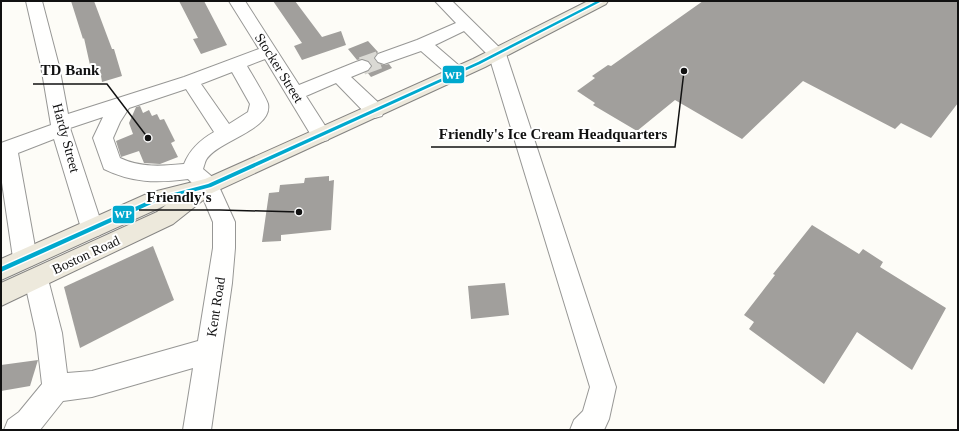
<svg xmlns="http://www.w3.org/2000/svg" width="959" height="431" viewBox="0 0 959 431" font-family="Georgia,serif">
<style>
.building{fill:#a19f9c}
.lines{fill:none;stroke-linecap:round;stroke-linejoin:round}
.minor-tunnel{stroke:#dad9d4;stroke-width:18;stroke-dasharray:18 9;stroke-linecap:butt}
.minor-casing{stroke:#979795;stroke-width:2}
.major-casing{stroke:#858482;stroke-width:2}
.minor{fill:#fffffe;fill-rule:evenodd}
.major{fill:#ede9dc;fill-rule:evenodd}
.bus-1-casing{stroke:#fff;stroke-width:3}
.bus-1{fill:#00a9ce;fill-rule:evenodd}
.labels{text-anchor:middle;dominant-baseline:central;stroke-width:4;stroke-linejoin:round;paint-order:stroke}
.street-label{font-size:14px;fill:#111;stroke:#fff}
.leader{fill:none;stroke:#111;stroke-width:1.5}
.callout-dot{fill:#111;stroke:#fff;stroke-width:1.5}
.callout-label{font-size:15px;text-anchor:middle;font-weight:bold;fill:#111;stroke:#fff;stroke-width:4;stroke-linejoin:round;paint-order:stroke}
.line-badge{stroke:#fff;stroke-width:1.5}
.badge-label{font-size:11px;text-anchor:middle;font-weight:bold;fill:#fff}
</style>
<rect width="100%" height="100%" fill="#fdfcf7"/>
<g class="building">
<path d="M71,1H94L112,49H114L122,76L102,82L100,70L95,71L94,64L90,65L84,38L83,39Z"/>
<path d="M179,1H204L227,45L201,54L193,39L198,38Z"/>
<path d="M273,1H295L322,37L341,31L346,45L302,60L294,46L302,43Z"/>
<path d="M703,1H958V103L931,138L901,123L895,129L803,81L742,139L675,100L637,131L593,105L595,103L577,91L595,78L592,76L608,65L611,66Z"/>
<path d="M368,41L378,52L374,58L377,63L384,65L389,64L392,68L371,77L367,72L372,66L369,61L362,59L357,60L348,49Z"/>
<path d="M140,106L143,113L149,110L152,116L157,114L160,120L164,119L175,141L171,143L178,157L160,164L144,163L139,151L121,157L116,141L133,134L129,123L136,107Z"/>
<path d="M329,176V181L334,180L331,230L281,235V241L262,242L269,193L279,192L280,185L304,183L305,178Z"/>
<path d="M812,225L859,254L863,249L883,262L880,267L946,308L912,370L857,332L824,384L749,329L754,322L744,315L775,275L773,274Z"/>
<path d="M153,246L174,300L80,348L64,287Z"/>
<path d="M505,283L509,315L471,319L468,286Z"/>
<path d="M38,360L30,386L1,391V365Z"/>
</g>
<g class="lines">
<path class="minor-tunnel" d="M362,66L384,58"/>
<defs>
<g id="minor">
<path d="M26,1H42L59,66L68,114L184,77L259,49L229,1H245L299,85L356,62L362,60L368,62L371,66L368,70L351,77L382,106L384,111L382,116L375,118L368,116L336,83L306,96L331,135L328,140L321,142L314,140L265,59L247,66C251,73 267,99 268,104C273,130 218,140 206,160C205,162 204,166 203,169L216,180L235,222V248L232,283L211,430H183L193,368L92,397L63,401L40,430H4L8,420L19,412L42,384L36,333L24,279L28,272L36,268L44,272L48,279L62,333L67,373L92,371L198,341L213,248V222L200,191L188,179C156,183 133,183 104,169L93,138L103,117L70,128L103,228L100,235L92,237L84,235L81,228L54,139L18,153L37,258L33,265L25,268L17,265L13,258L1,176V143L51,125L41,66ZM232,72L250,104L248,112L229,124L201,84ZM186,89L214,132C200,140 190,149 184,164C162,166 141,168 120,158L113,138L120,122L129,108Z"/>
<path d="M435,1H452L506,54L616,387L609,419L604,430H570L574,420L583,411L590,387L489,56L464,31L435,45L463,69L466,73L463,77L457,79L451,77L421,51L384,64L378,62L375,58L378,54L417,40L456,23Z"/>
</g>
<path id="major" d="M588,1H608L606,4L485,67L212,193L173,224L1,306V283L157,212L166,205L1,280V259L149,193L205,179L473,59Z"/>
</defs>
<use href="#minor" class="minor-casing"/>
<use href="#major" class="major-casing"/>
<use href="#minor" class="minor"/>
<use href="#major" class="major"/>
<defs>
<path id="bus-1" d="M597,1H602L480,64L211,187L158,201L1,272V267L155,198L208,184L478,62Z"/>
</defs>
<use href="#bus-1" class="bus-1-casing"/>
<use href="#bus-1" class="bus-1"/>
</g>
<g class="labels">
<g class="street-label">
<text transform="translate(279 68) rotate(58)">Stocker Street</text>
<text transform="translate(66 138) rotate(75)">Hardy Street</text>
<text transform="translate(86 255) rotate(-25)">Boston Road</text>
<text transform="translate(216 307) rotate(-81)">Kent Road</text>
</g>
</g>
<path class="leader" d="M148 138L107 84H33M684 71L675 147H431M299 212L220 210H139"/>
<g class="callout-dot">
<circle cx="148" cy="138" r="4"/>
<circle cx="684" cy="71" r="4"/>
<circle cx="299" cy="212" r="4"/>
</g>
<g class="callout-label">
<text x="70" y="75">TD Bank</text>
<text x="553" y="139">Friendly's Ice Cream Headquarters</text>
<text x="179" y="202">Friendly's</text>
</g>
<g class="line-badge">
<rect x="442" y="65" width="23" height="19" rx="4" fill="#00a9ce"/>
<rect x="112" y="205" width="23" height="19" rx="4" fill="#00a9ce"/>
</g>
<g class="badge-label">
<text x="453" y="79">WP</text>
<text x="123" y="218">WP</text>
</g>
<rect width="959" height="431" fill="none" stroke="#111111" stroke-width="4"/>
</svg>
